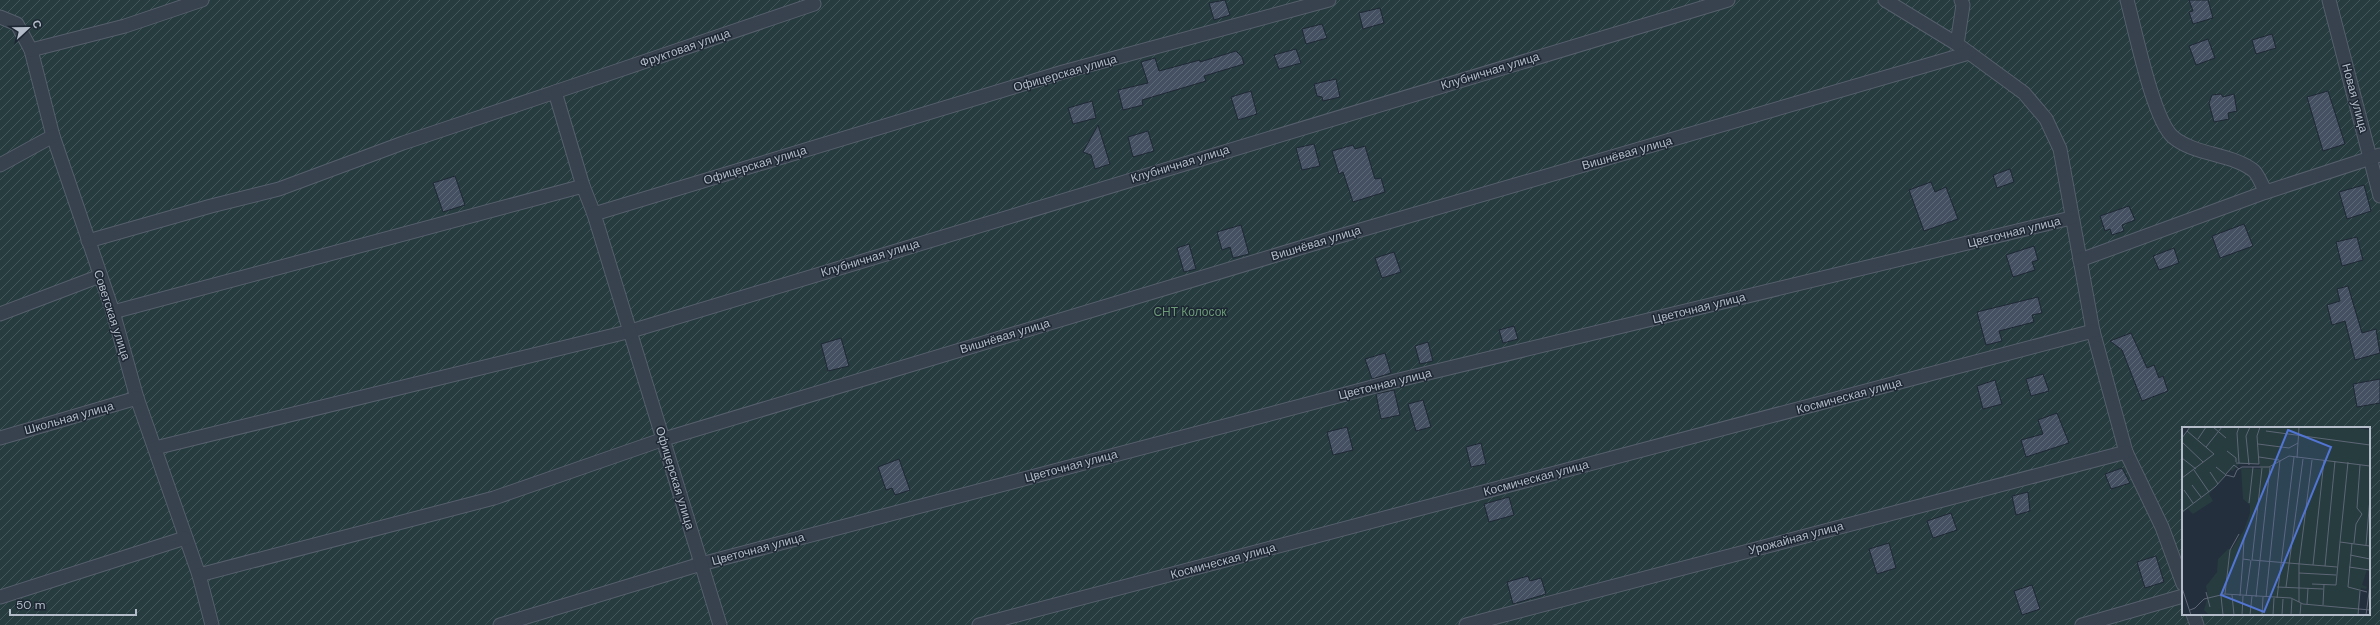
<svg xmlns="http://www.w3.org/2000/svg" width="2380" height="625" viewBox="0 0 2380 625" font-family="'DM Sans',sans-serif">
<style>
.garden{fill:url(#garden-furrows);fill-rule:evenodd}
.building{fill:url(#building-hatch);stroke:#1f2835}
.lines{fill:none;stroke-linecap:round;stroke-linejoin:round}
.street-casing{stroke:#565f6c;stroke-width:15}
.street{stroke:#38414e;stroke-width:13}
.labels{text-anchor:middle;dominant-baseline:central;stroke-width:3;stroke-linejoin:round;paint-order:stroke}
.street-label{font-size:12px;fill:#b4bcc9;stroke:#1d2633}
.park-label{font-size:12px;fill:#6b9a76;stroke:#1d2633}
.inset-road{fill:none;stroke:#5e6776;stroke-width:1}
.view{fill:#5274d3;fill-opacity:0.15;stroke:#5274d3;stroke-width:2}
.inset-edge{fill:none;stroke:#b4bcc9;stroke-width:2}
</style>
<defs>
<pattern id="garden-furrows" width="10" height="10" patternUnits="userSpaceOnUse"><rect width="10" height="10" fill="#263c3f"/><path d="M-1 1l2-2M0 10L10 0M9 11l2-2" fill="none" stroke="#435659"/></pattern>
<pattern id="building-hatch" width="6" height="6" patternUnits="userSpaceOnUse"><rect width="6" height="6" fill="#455162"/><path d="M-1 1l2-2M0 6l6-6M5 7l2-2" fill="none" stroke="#5d6877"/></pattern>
</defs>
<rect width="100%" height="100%" fill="#242f3e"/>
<path class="garden" d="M0,0H2380V625H0ZM2183,428H2369V614H2183Z"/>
<g class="building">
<path d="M1225,0L1230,15L1214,20L1209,3Z"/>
<path d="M2189,0H2208L2213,18L2193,24L2189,12L2193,11Z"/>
<path d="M1380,8L1384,23L1363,29L1359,13Z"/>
<path d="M1322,24L1327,38L1306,44L1302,29Z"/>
<path d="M2272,34L2276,48L2256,54L2252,40Z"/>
<path d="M2208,39L2215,58L2196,65L2189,46Z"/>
<path d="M1296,49L1301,63L1279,69L1274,55Z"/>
<path d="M1236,51L1242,57L1244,64L1204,76L1206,81L1142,100L1143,105L1123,110L1118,90L1148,83L1141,62L1155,58L1159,71L1200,60V62Z"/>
<path d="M1336,79L1340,97L1323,101L1322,97L1317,96L1314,84Z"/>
<path d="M1251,91L1257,114L1238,120L1231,97Z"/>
<path d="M2328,91L2345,144L2323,151L2307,97Z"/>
<path d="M2221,94L2223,97L2234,94L2237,111L2228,113L2229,119L2214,122L2209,103L2212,95Z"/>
<path d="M1092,101L1096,118L1073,124L1068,108Z"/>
<path d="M1098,125L1110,164L1095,169L1091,155L1083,152Z"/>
<path d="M1148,131L1154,151L1133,157L1128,137Z"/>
<path d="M1314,144L1320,166L1302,170L1296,148Z"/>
<path d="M1353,145L1355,149L1365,146L1375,179L1381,178L1385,192L1353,202L1343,172L1339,174L1332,151Z"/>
<path d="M2010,169L2014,182L1997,188L1993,175Z"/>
<path d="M455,176L465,205L443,212L433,183Z"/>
<path d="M1931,182L1935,192L1946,187L1958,219L1924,231L1909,190Z"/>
<path d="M2364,185L2371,211L2347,219L2339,192Z"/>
<path d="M2129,206L2135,220L2122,225L2124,231L2112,235L2110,229L2105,231L2100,216Z"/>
<path d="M2244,224L2253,246L2220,258L2212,236Z"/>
<path d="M1241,225L1249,254L1233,258L1230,247L1222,250L1217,232Z"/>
<path d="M2357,237L2363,260L2342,266L2336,242Z"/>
<path d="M1189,244L1196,269L1184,272L1177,248Z"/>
<path d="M2034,246L2038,260L2032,262L2035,270L2013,277L2006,255Z"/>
<path d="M2174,248L2179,263L2159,270L2153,256Z"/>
<path d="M1394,252L1401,272L1382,278L1375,258Z"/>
<path d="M2348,286L2362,333L2376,329L2380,353L2355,360L2345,321L2332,325L2327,305L2340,301L2337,289Z"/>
<path d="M2038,297L2042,313L2032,315L2034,322L1999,331L2002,341L1986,345L1977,312Z"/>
<path d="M1514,326L1518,339L1503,343L1499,330Z"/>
<path d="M2131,333L2147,368L2154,365L2159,378L2163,376L2168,391L2142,401L2122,350L2110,341Z"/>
<path d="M841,338L849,366L828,371L821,344Z"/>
<path d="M1428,342L1433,361L1420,364L1415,346Z"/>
<path d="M1385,353L1391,373L1372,379L1365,359Z"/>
<path d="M2043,374L2049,391L2031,396L2026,379Z"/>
<path d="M2380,379V403L2357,407L2353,384Z"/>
<path d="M1995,380L2002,404L1983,409L1977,386Z"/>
<path d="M1394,390L1400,415L1381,419L1376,394Z"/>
<path d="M1423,400L1431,427L1416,431L1408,404Z"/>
<path d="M2057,413L2069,443L2026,457L2021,440L2043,434L2038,420Z"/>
<path d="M1347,427L1353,450L1333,455L1327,432Z"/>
<path d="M1481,443L1486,464L1471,467L1466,447Z"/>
<path d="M899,459L910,490L895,495L892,488L886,490L878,467Z"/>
<path d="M2122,468L2130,483L2111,489L2105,474Z"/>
<path d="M2028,492L2030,511L2016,515L2012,496Z"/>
<path d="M1509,497L1514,515L1489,522L1484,504Z"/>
<path d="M1951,513L1957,530L1933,538L1927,521Z"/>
<path d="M1889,543L1896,568L1877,574L1869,549Z"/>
<path d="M2156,556L2164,582L2145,588L2137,562Z"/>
<path d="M1528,576L1530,581L1541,578L1546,594L1513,604L1507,582Z"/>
<path d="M2032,585L2040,609L2022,615L2014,591Z"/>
</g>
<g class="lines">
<defs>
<g id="street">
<path d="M1885,0L1957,44L2024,93L2046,119L2060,149L2093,331L2126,452L2162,527L2183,584"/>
<path d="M2127,0C2135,29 2153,120 2173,137C2194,155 2234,154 2254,171C2259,176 2262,186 2266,192"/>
<path d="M2329,0L2380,196"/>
<path d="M0,17L17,24L31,50L53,136L113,312L137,398L199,575L212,625"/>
<path d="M1957,44L1963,5L1961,0"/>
<path d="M31,50L125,26L202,0"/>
<path d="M555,92L814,4"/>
<path d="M0,165L53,136"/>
<path d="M88,241L211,206L279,189L403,143L555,92L583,186"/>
<path d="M2080,260L2266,192L2380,155"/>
<path d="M113,312L583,186L594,214"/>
<path d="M0,314L100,276"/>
<path d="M0,438L137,398"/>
<path d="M155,448L631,331L1728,0"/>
<path d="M199,575L494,498L664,439L1333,238L1969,53"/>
<path d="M0,597L185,538"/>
<path d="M2193,614L2197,625"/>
<path d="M500,625L701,564L1395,381L2071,218"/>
<path d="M720,625L594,214L1063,72L1329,0"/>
<path d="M979,625L2093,331"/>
<path d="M1466,625L2126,452"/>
<path d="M2082,625L2183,596"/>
</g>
</defs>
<use href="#street" class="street-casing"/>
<use href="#street" class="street"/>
</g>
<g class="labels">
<g class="street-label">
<text transform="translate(685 48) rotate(-19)">Фруктовая улица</text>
<text transform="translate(1490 71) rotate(-17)">Клубничная улица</text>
<text transform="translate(1065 73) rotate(-16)">Офицерская улица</text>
<text transform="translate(2355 98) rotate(75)">Новая улица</text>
<text transform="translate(1627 153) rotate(-16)">Вишнёвая улица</text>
<text transform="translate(1180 164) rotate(-17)">Клубничная улица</text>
<text transform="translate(755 165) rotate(-17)">Офицерская улица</text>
<text transform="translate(2014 232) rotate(-14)">Цветочная улица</text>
<text transform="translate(1316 243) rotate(-17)">Вишнёвая улица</text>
<text transform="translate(870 258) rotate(-17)">Клубничная улица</text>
<text transform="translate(1699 308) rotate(-14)">Цветочная улица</text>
<text transform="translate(112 315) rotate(72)">Советская улица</text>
<text transform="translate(1005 336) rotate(-17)">Вишнёвая улица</text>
<text transform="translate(1385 384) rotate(-14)">Цветочная улица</text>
<text transform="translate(1849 396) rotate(-15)">Космическая улица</text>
<text transform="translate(69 418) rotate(-16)">Школьная улица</text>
<text transform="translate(1071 466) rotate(-15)">Цветочная улица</text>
<text transform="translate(675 478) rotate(73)">Офицерская улица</text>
<text transform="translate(1536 478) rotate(-15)">Космическая улица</text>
<text transform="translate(1796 538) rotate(-15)">Урожайная улица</text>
<text transform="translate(758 549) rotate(-15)">Цветочная улица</text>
<text transform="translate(1223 561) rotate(-15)">Космическая улица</text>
</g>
<g class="park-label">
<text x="1190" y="312">СНТ Колосок</text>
</g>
</g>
<g transform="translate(2182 427)">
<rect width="188" height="188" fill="#242f3e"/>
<path d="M8,0H167L188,3V144L185,143L180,158L185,160L184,162L179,161L178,165L176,188H27L22,183L26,169L24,159L35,145L36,132L46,122H50L62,103L68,86V78L61,72L59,41L78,42L77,34V37H57L51,44L48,43L27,67L31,74L11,87L6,82L0,86V11Z" fill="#263c3f"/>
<path class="inset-road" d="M31,0L44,11M57,0L55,6L57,36M84,4L188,18M0,11L8,0M16,12L24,0M0,15L21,35M76,17L107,21L116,16M24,20L40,0M45,24L54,31V35M77,30L97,33M0,31L14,42M115,31L117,0M54,36L77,37L75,9L78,0M67,38L64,9L68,0M80,41L70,133L155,140M12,43L27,65M28,45L36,57M44,47L52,38L57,42M44,48L52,50L55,43L60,40H87L107,29L188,39M0,51L32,27L5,4M10,58L19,70M2,63L11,76M67,76L71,40M0,85L33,60L44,48L34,40M158,115L166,35M170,116L166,160L185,165M172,116L174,97L180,87L175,81L178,38M184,118L188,71M168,128L188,132M61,132L62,111M131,138L142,33M143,139L153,34M167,140L188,143M117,146L154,148M130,157L154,158L158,115L188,119M95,160L141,162M104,160L121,32M0,161L9,188M24,165L28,180M43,167L48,123L57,107M50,168L52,188M39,169L41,188M58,169L61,132L68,133M64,169L69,133M74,170L88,40M84,170L98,33M95,171L112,30M117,175V137L130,33M125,177L126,161M141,178L142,157M8,183L13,181L22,172L43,167L109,171L121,177L188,183M60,188L61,169M68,188L70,169M80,188L81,170M91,188L92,171M100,188L101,172M109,188L110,172M118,188L119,176M176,188L178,164M184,188L188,158"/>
<path class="view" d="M106,3L149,20L82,185L39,168Z"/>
<rect width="188" height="188" class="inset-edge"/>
</g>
<g transform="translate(28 28) rotate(68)" stroke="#1d2633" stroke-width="3" paint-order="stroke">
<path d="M0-3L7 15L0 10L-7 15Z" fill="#b4bcc9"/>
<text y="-6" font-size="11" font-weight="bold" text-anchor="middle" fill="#b4bcc9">С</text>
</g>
<path d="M10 609v6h126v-6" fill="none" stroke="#b4bcc9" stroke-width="2"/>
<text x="16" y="609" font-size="12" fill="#b4bcc9" stroke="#1d2633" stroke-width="3" paint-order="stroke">50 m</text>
</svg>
